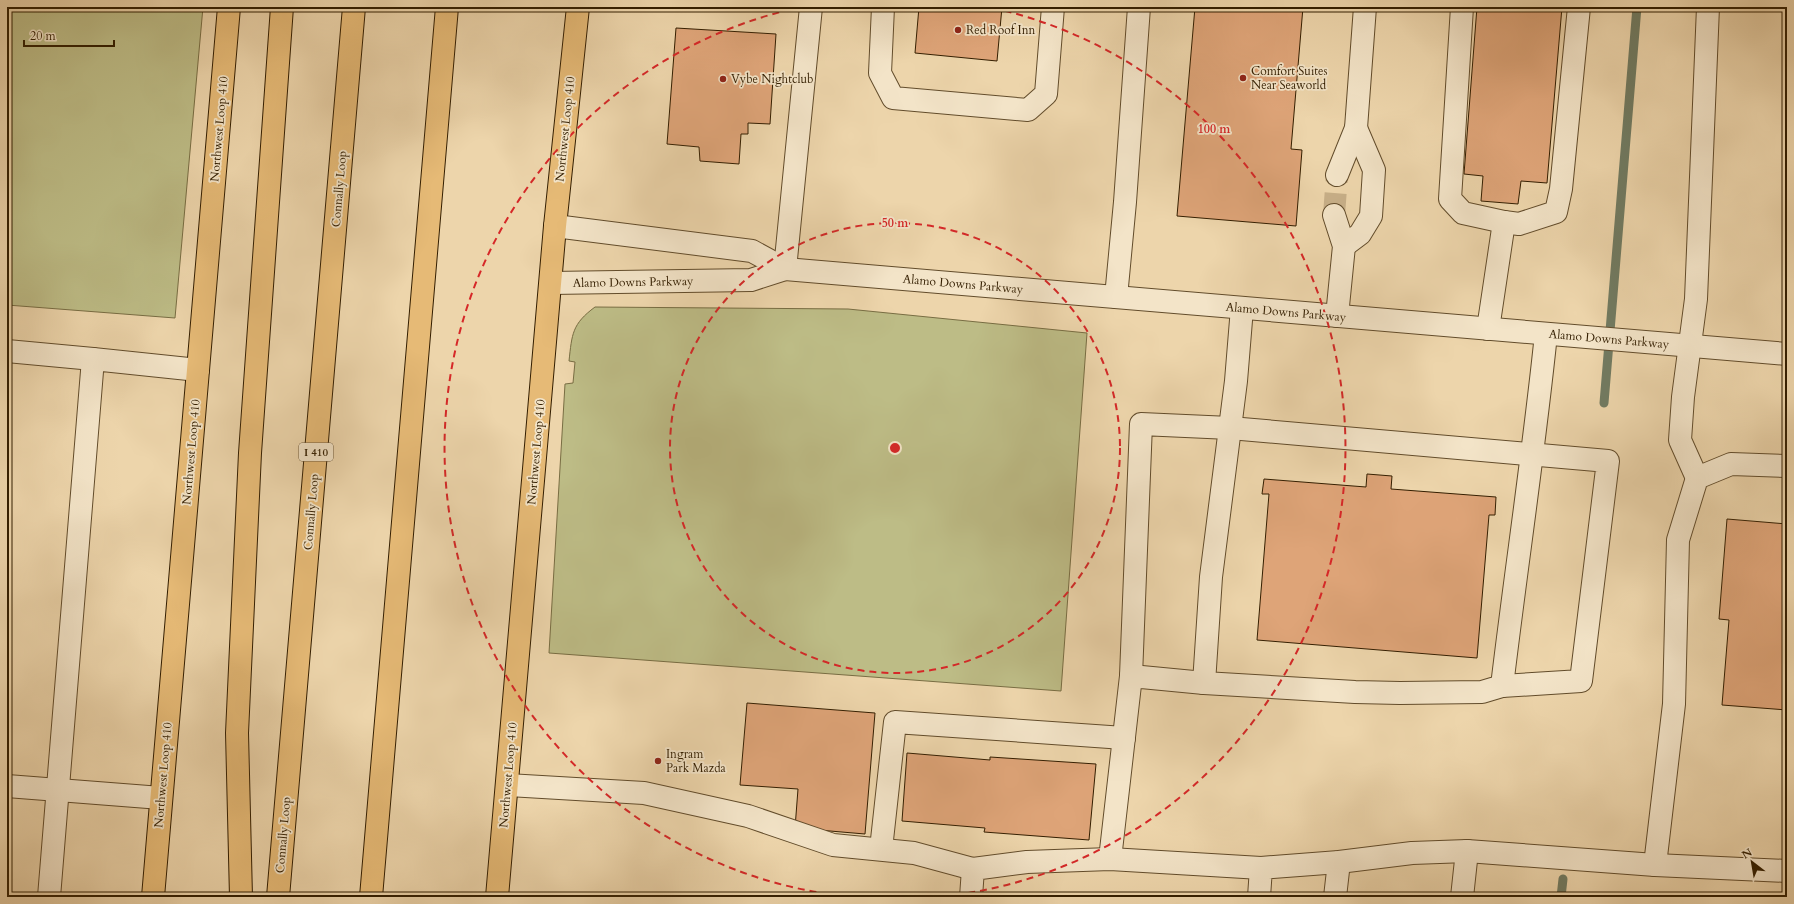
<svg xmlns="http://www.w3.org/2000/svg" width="1794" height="904" viewBox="0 0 1794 904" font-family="Cardo,serif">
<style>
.green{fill:#bdbc86;stroke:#786d43}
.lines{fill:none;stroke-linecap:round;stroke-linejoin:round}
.stream{stroke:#717b62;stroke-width:9}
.building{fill:#dea478;stroke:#331e00}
.minor-tunnel{stroke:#c8b089;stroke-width:22;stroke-dasharray:22 11;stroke-linecap:butt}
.minor-casing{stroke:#624c2b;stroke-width:24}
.major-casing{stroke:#331e00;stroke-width:24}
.highway-casing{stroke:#331e00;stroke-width:24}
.minor{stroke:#f3e4c8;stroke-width:22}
.major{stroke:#e6ba76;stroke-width:22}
.highway{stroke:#e6ba76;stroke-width:22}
.ring{fill:none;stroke:#d62828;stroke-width:2;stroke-dasharray:7 5}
.poi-dot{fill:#8f2418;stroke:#f3e4c8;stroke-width:1.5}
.labels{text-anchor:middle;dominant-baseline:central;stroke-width:3.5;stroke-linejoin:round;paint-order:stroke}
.shield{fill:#f3e4c8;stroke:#6d593c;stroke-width:1}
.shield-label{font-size:11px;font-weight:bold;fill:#331e00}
.poi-label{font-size:12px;fill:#331e00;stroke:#f3e4c8;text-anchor:start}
.street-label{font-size:12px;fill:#331e00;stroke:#f3e4c8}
.centre{fill:#d62828;stroke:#f3e4c8;stroke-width:2}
.ring-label{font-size:12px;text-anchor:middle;font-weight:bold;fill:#d62828;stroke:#f3e4c8;stroke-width:3.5;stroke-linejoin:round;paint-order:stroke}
</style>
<rect width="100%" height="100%" fill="#edd5ab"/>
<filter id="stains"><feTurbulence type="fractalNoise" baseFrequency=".005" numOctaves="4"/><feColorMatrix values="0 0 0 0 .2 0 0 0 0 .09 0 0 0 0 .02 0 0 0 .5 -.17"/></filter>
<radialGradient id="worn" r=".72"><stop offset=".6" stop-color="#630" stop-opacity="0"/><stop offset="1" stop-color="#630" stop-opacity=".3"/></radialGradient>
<g class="green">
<path d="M7,7H203L175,318L7,305Z"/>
<path d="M595,307L848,309L1087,333L1061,691L549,653L565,384L573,383L575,362L569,361C572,334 572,324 595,307Z"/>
</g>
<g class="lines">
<g class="stream">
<path d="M1604,403L1637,7"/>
<path d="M1561,897L1563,879"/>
</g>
</g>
<g class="building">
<path d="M919,7H1002L997,61L915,53Z"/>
<path d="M1195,7H1303L1291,149L1302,150L1296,226L1177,216Z"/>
<path d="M1477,7H1562L1547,183L1521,181L1518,204L1481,201L1483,176L1464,174Z"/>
<path d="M676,28L776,34L770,124L748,123V134H741L739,164L700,161L699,147L667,144Z"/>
<path d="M1367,474L1392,476L1391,489L1496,497L1495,515H1489L1477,658L1257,640L1269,494H1262L1264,479L1366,487Z"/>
<path d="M1727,519L1787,524V710L1722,705L1729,620L1719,619Z"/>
<path d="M747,703L875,713L865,834L795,828L798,789L740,785Z"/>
<path d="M907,753L990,760V757L1096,764L1089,840L984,832L985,828L902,821Z"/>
</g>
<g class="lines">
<path class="minor-tunnel" d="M1334,215L1337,175"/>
<defs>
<g id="minor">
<path d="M883,7L880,73L893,98L1028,110L1046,94L1053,7"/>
<path d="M1462,7L1450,199L1463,213L1504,222L1519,224L1556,212L1561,189L1579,7"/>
<path d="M1337,175L1356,128L1365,7"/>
<path d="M1334,215L1344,246L1337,316"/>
<path d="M555,226L752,251L785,269L1787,354"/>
<path d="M1344,246L1360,234L1371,216L1374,170L1356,128"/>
<path d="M785,269L811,7"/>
<path d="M551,283L751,280L785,269"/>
<path d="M1116,297L1125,202L1139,7"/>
<path d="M1242,308L1236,381L1211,577L1204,683L1355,692L1400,693L1482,692L1502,686C1516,569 1534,451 1546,334"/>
<path d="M1488,329L1504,222"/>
<path d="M7,351L93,359"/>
<path d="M1697,478L1680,440L1683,397L1696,299L1708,7"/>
<path d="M1131,676L1141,424L1230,428L1608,461L1581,681L1502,686"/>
<path d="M507,785L644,793L748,816L833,845L914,853L973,869"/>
<path d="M7,786L161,798"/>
<path d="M881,849L895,722L1124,738"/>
<path d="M1110,859L1131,676L1204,683"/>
<path d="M1655,865L1674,704L1678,540L1697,478L1731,464L1787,466"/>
<path d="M49,897L93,359L198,370"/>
<path d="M971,897L973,869L1027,862L1110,859L1261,868"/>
<path d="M1259,897L1261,868L1339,862L1412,853L1467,851L1655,865L1787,871"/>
<path d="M1335,897L1339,862"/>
<path d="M1462,897L1467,851"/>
</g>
<g id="major">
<path d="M153,897L229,7"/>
<path d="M497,897L555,226L578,7"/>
</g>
<g id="highway">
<path d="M241,897L237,733L250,453L282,7"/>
<path d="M278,897L354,7"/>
<path d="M371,897L447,7"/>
</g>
</defs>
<use href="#minor" class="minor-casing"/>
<use href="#major" class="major-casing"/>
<use href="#highway" class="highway-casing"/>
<use href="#minor" class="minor"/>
<use href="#major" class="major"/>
<use href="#highway" class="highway"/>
</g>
<g class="ring">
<circle cx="895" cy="448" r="225"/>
<path d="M852 897A451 451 0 0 1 797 8M993 8A451 451 0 0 1 938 897"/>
</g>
<g class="poi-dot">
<circle cx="958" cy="30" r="4"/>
<circle cx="1243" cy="78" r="4"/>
<circle cx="723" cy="79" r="4"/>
<circle cx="658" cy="761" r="4"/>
</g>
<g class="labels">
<rect class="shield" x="299" y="443" width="34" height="18" rx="3"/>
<g class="shield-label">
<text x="316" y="452">I 410</text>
</g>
<g class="poi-label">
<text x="966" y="30">Red Roof Inn</text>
<text x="1251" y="71">Comfort Suites<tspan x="1251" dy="14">Near Seaworld</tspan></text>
<text x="731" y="79">Vybe Nightclub</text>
<text x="666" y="754">Ingram<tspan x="666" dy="14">Park Mazda</tspan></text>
</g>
<g class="street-label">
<text transform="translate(219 129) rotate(-85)">Northwest Loop 410</text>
<text transform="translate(565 129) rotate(-84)">Northwest Loop 410</text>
<text transform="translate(339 189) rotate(-85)">Connally Loop</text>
<text transform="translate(633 282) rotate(-1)">Alamo Downs Parkway</text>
<text transform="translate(963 284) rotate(5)">Alamo Downs Parkway</text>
<text transform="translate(1286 312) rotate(5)">Alamo Downs Parkway</text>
<text transform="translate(1609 339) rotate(5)">Alamo Downs Parkway</text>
<text transform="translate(191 452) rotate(-85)">Northwest Loop 410</text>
<text transform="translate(536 452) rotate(-85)">Northwest Loop 410</text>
<text transform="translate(311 512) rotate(-85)">Connally Loop</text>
<text transform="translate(163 775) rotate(-85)">Northwest Loop 410</text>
<text transform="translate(508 775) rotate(-85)">Northwest Loop 410</text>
<text transform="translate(283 835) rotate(-85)">Connally Loop</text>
</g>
</g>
<circle cx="895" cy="448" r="6" class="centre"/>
<g class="ring-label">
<text x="1214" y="133">100 m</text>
<text x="895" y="227">50 m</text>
</g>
<rect width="1794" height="904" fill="none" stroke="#edd5ab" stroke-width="24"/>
<rect x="8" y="8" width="1778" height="888" fill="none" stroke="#331e00" stroke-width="2"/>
<rect x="12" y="12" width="1770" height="880" fill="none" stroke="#331e00"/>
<g transform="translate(1752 862) rotate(329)" stroke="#f3e4c8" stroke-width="3" paint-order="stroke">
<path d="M0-3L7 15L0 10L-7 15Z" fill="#331e00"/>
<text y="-6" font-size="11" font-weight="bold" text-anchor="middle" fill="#331e00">N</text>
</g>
<path d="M24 40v6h90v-6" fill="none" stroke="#331e00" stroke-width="2"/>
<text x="30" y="40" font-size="12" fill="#331e00" stroke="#f3e4c8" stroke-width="3" paint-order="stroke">20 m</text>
<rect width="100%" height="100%" filter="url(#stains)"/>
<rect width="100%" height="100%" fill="url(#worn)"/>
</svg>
